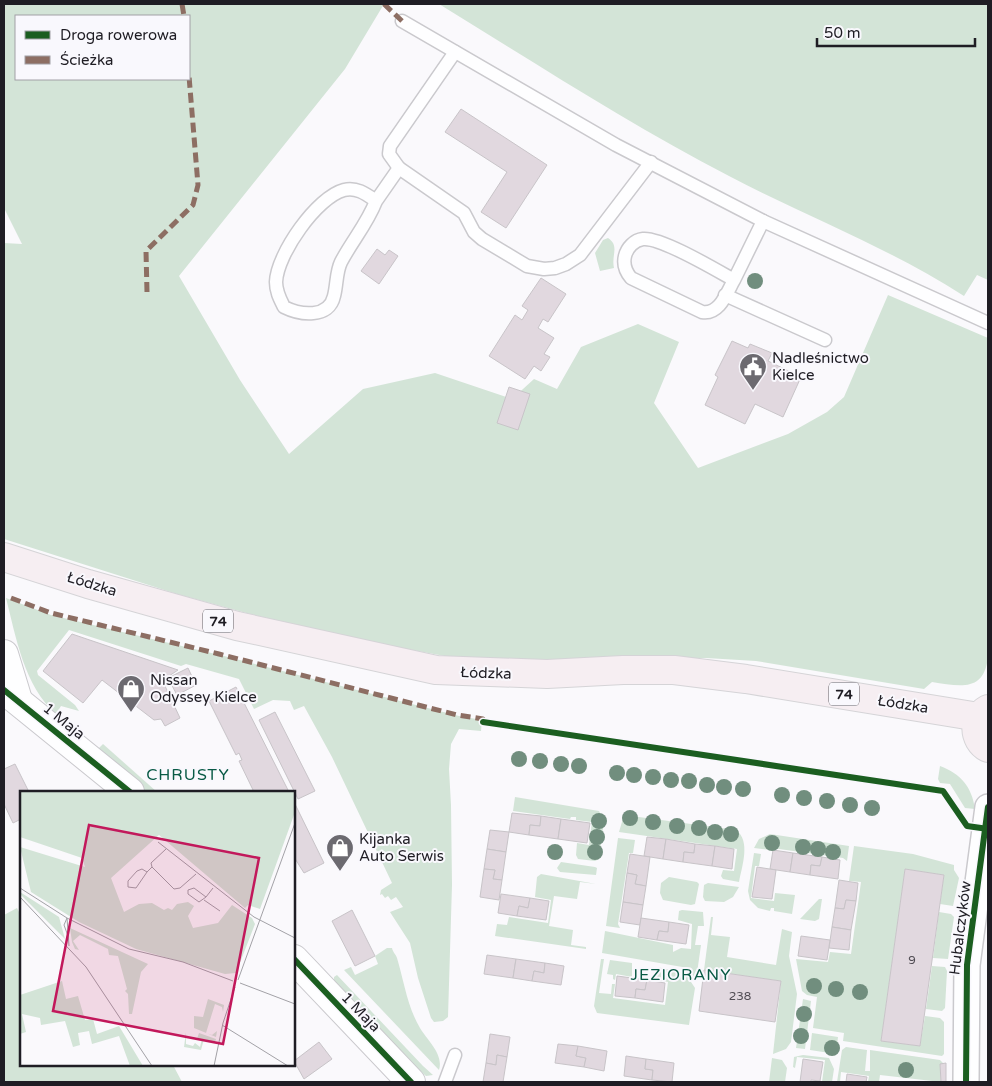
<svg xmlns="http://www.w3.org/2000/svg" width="992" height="1086" viewBox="0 0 992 1086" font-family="'Varela Round',sans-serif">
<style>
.green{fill:#d3e4d7;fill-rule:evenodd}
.building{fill:#e1d8df;stroke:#c8c4c8}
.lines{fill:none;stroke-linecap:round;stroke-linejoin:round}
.service-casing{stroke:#cac9cd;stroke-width:15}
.minor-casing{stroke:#cac9cd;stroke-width:28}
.tertiary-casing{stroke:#cac9cd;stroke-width:30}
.primary-casing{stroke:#d5d4d7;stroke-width:30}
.service{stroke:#fefeff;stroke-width:12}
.minor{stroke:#fefeff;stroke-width:25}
.tertiary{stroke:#fefeff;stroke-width:28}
.primary{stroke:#f6eef2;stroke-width:28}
.quiet{stroke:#8d6e63;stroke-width:5;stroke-dasharray:10 5;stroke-linecap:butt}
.cycleway-casing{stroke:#f9f8fd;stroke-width:9}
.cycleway{stroke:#1b5e20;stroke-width:6}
.tree{fill:#718e7e}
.labels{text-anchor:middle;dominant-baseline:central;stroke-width:4;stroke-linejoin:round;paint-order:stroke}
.number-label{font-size:12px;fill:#504c53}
.shield{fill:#f9f8fd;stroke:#605f65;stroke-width:1}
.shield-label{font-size:14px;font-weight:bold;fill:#1f1d24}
.poi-label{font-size:15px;fill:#1f1d24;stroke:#f9f8fd;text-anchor:start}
.street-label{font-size:15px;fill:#1f1d24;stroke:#f9f8fd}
.neighbourhood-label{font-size:16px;letter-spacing:1px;fill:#095a45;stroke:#f9f8fd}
.inset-road{fill:none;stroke:#a2a1a6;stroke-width:1}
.view{fill:#c2185b;fill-opacity:0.15;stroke:#c2185b;stroke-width:2.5}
.inset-edge{fill:none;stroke:#1f1d24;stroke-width:2.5}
</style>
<rect width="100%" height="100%" fill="#faf9fc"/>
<g class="green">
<path d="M4,4H384L345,69L179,276L240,380L289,454L363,389L435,373L512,399L534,379L557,389L581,347L638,324L679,342L654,403L698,468L788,434L827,412L844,397L888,295L988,338V657C984,693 959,686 932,682L924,689L756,661L706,658L488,664L396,647L250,614L177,594L4,539V243L22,244L4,208ZM16,16H189V79H16Z"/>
<path d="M439,4H988V280L977,275L964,296C890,248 807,217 729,176C629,124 535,63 439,4Z"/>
<path d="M608,238C620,246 611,255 614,268L600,271L595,253L603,240Z"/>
<path d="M6,598L51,615L224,656L459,716L482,720L481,731L459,729L451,744L449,769L451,805L452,885L448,1017L443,1021L434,1022L431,1018L418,978L410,943L390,912L403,907L396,897L391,900L388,896L385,898L382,894L380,895L381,890L392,883L332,757L304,706L294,710L290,701L273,700L254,709L239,679L186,664L181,666L69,630L37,671L38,675L75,705L79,711L61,706L56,714C24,686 16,637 6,598Z"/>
<path d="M103,744L157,792H146L100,751L99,748Z"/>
<path d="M940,766C961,774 972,787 975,809L965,808L950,784L940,783L938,779Z"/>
<path d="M515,797L599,811L604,821L599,859L595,861L578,859L576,855L577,843L589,845L592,822L576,820V817H571L570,819L513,811Z"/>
<path d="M624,815L736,830C751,841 742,866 739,882L723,879L721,876L723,870L734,871L737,849L619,832Z"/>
<path d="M770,834L849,846L847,861L843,858L772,848L771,850L754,848L759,839Z"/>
<path d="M618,838L635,840L633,853H629L618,924L620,928L606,926Z"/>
<path d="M854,846L913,854L954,865V870L959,878L953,906L940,904L944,875L905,869L881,1041L920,1046L925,1016L940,1018L944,1022V1054L942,1056L843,1041L844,1033L813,1028L817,997L807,995L802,991L796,959L828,962L830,952L851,954L861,882L849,881Z"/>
<path d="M754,853L761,854L759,866H755L751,898L774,901L775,893L795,895L792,914L774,911V908H771L770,911L758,908L750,900L748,891Z"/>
<path d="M561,862L595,867L597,868L596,875L560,872L557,868Z"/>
<path d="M541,874L596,884L580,882L577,899L554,896L549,926L573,930L571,945L586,947V949L495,936L497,924L507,925L509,917L548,923L551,900L535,897L537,877Z"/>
<path d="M669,877L697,882L699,884L695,904L691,905L663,900L660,893L661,883Z"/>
<path d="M708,883L739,887L733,897L724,902L705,901L703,897L704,885Z"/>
<path d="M819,899H822L819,919L815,921L800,919Z"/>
<path d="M17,908L21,916V1065H173L182,1082H4V915Z"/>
<path d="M682,910L703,912L704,926H698L695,945H701L696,980L688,968L602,953L605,931L673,945V952L681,948L691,949L692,924L678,920L679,911Z"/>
<path d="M939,912L951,914L954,917L948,959L933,958Z"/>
<path d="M711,917H713L711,935L730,937L727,957L776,965L782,929L792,932L789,956L797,994L791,1042L786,1049L773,1054L781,981L704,970Z"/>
<path d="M387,948H392C393,953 396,954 397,958C404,981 407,1006 420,1028C427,1040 444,1054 439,1070L344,970L351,967L355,975L378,964L375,956Z"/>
<path d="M601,959H604L599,993L611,994L612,984H615L613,998L665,1005L668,982L653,979L654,969L657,967L685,973L695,988L689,1025L597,1013L594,1006Z"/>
<path d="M610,960L632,963V977L616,974L615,980L613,979V975L607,974Z"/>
<path d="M932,966L945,967L947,971L945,1008L942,1011L926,1009Z"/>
<path d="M337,975L423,1066L433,1075L426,1076L416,1067L334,982V977Z"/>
<path d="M803,999L811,1001L805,1049L796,1048Z"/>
<path d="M812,1033L838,1037L836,1054L810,1050Z"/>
<path d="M846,1047L867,1050L865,1071H870V1050L940,1060L944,1064H940L941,1082L880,1075L879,1082H868L869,1076L841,1072L840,1082H837L842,1050Z"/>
<path d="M803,1055L829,1058L834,1069L832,1082H822L825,1060L797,1057L795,1068L793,1067L794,1057Z"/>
<path d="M772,1058L782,1060L787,1068L785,1082H769Z"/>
</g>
<g class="building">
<path d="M461,109L547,165L506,228L481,212L507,172L445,132Z"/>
<path d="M377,249L385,255L389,250L398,256L379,284L361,271Z"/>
<path d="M541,278L566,294L548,322L543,319L538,328L554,338L544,354L550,357L541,371L534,366L525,379L489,356L515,315L522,320L528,310L522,306Z"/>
<path d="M732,341L748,348L750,344L772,353L768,361L801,377L783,417L755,404L745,424L705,405L718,377L715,375Z"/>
<path d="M509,387L530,394L518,430L497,423Z"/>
<path d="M72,634L178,670L166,678L165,686L180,718L165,726L161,719L154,720L102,680L83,703L43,671Z"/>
<path d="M188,668L196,685L177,695L168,678Z"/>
<path d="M236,687L289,792H254L239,761L242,760L239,753L236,755L209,701Z"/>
<path d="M275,712L315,791L298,799L259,720Z"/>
<path d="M15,764L29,792H21V819L13,823L4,804V769Z"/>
<path d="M294,802L324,863L304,873L294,857Z"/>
<path d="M512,813L541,816L540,826L530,825L529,835L509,832Z"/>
<path d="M541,816L561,819L558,839L529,835L530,825L540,826Z"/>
<path d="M561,819L590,823L587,843L558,839Z"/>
<path d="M490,830L509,832L506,852L487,849Z"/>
<path d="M647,837L666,839L663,859L644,856Z"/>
<path d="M666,839L695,844L694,853L684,852L683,862L663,859Z"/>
<path d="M695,844L715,846L712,866L683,862L684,852L694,853Z"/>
<path d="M715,846L734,849L732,869L712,866Z"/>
<path d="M487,849L506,852L502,880L493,879L495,870L484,869Z"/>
<path d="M773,850L793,853L790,872L770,869Z"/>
<path d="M793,853L822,857L820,866L811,865L810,875L790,872Z"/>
<path d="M630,854L650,857L646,886L635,884L637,875L627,873Z"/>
<path d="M822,857L840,860L838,879L810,875L811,865L820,866Z"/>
<path d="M757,867L776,870L772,899L752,897Z"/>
<path d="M484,869L495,870L493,879L502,880L499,900L480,897Z"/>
<path d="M905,869L944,875L920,1046L881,1041Z"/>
<path d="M627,873L637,875L635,884L646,886L643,905L623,902Z"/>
<path d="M839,880L858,883L856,901L846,900L844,909L835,908Z"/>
<path d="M501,894L530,898L528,908L519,906L517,916L498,913Z"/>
<path d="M530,898L549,901L546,920L517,916L519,906L528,908Z"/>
<path d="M846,900L856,901L851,930L832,927L835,908L844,909Z"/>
<path d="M623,902L643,905L640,925L620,922Z"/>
<path d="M352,910L375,956L355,966L332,921Z"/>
<path d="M641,918L669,922L668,932L659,931L657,940L638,937Z"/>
<path d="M669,922L689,925L686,944L657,940L659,931L668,932Z"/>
<path d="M832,927L851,930L849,950L829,948Z"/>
<path d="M801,936L830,940L827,960L798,956Z"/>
<path d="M487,955L516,959L513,978L484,974Z"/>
<path d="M516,959L545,963L544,973L534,971L532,981L513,978Z"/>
<path d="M545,963L564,966L561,985L532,981L534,971L544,973Z"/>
<path d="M704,970L781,981L775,1022L699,1011Z"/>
<path d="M617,976L647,980L645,990L636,989L635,998L615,996Z"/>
<path d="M647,980L665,983L663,1002L635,998L636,989L645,990Z"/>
<path d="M490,1034L510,1037L507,1057L497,1055L496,1065L486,1063Z"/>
<path d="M319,1042L332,1059L304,1079L294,1061Z"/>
<path d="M558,1044L578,1046L576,1056L586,1058L584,1067L555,1063Z"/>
<path d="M578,1046L607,1051L604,1071L584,1067L586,1058L576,1056Z"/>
<path d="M497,1055L507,1057L503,1082H483L486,1063L496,1065Z"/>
<path d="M626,1056L646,1059L645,1069L653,1070L652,1080L624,1076Z"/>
<path d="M646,1059L674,1063L672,1082L652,1080L653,1070L645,1069Z"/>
<path d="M803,1059L823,1062L820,1081L811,1080V1082H800Z"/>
<path d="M946,1063V1082H941L940,1064Z"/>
<path d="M847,1074L867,1077L866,1082H846Z"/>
</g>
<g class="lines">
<defs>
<g id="service">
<path d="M402,21L616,145L763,221L988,323"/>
<path d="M399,168L389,154L390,146L455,52"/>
<path d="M376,201C367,224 352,241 341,262C336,272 337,285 334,296C329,319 300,315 284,307C280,299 276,292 276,282C277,254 317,197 344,190C357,187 366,194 376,201L399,168L464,213L474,232L482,239L527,266L544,269L555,268L566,264L580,255L651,162"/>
<path d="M734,280C727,292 720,315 702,312L631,278C626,272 623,264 625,256C627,248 634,240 643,239C661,237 716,270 734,280L763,221"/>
<path d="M725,295L825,340"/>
<path d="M445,1082L455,1055"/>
</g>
<path id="minor" d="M966,1082L967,965L988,807"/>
<g id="tertiary">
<path d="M4,654L18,700"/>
<path d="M4,690L130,792"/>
<path d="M294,959L411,1082"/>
</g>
<g id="primary">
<path d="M4,557L88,584L237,626L436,670L547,674L623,670H674L746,679L979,717"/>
<path d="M988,709C972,718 973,740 988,748"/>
</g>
</defs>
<use href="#service" class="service-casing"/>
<use href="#minor" class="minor-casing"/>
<use href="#tertiary" class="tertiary-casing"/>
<use href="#primary" class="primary-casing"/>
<use href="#service" class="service"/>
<use href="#minor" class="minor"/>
<use href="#tertiary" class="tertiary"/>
<use href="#primary" class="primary"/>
<g class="quiet">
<path d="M182,4L184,16"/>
<path d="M384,4L402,21"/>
<path d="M147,292L146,251L193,205L198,185L189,76"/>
<path d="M11,598L51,613L219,654L457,715L483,719V722"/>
</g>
<defs>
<g id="cycleway">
<path d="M4,690L130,792"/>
<path d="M483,722L943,791L967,826L988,829"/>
<path d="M294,959L411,1082"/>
<path d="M966,1082L967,965L988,807"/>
</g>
</defs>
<use href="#cycleway" class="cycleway-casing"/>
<use href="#cycleway" class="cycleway"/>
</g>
<g class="tree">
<circle cx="755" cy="281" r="8"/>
<circle cx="519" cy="759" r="8"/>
<circle cx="540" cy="761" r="8"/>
<circle cx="561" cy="764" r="8"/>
<circle cx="579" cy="766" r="8"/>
<circle cx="617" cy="773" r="8"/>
<circle cx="634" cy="775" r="8"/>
<circle cx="653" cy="777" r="8"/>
<circle cx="671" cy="780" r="8"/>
<circle cx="689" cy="781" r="8"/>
<circle cx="707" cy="785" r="8"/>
<circle cx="724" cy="787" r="8"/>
<circle cx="743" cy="789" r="8"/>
<circle cx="782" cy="795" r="8"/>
<circle cx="804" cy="798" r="8"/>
<circle cx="827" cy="801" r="8"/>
<circle cx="850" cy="805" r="8"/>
<circle cx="872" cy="808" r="8"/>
<circle cx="630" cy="818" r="8"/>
<circle cx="599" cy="821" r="8"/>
<circle cx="653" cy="822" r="8"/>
<circle cx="677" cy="826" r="8"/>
<circle cx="699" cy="828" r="8"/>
<circle cx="715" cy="832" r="8"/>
<circle cx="731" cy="834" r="8"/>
<circle cx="597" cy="837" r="8"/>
<circle cx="772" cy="843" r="8"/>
<circle cx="803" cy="847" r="8"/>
<circle cx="818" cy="849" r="8"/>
<circle cx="555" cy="852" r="8"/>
<circle cx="595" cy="852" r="8"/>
<circle cx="833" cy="852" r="8"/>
<circle cx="814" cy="986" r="8"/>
<circle cx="836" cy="989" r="8"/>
<circle cx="860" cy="992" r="8"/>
<circle cx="804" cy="1014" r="8"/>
<circle cx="801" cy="1036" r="8"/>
<circle cx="832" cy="1048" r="8"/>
<circle cx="906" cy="1070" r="8"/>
</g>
<defs>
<symbol id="civic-pin" viewBox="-11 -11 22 30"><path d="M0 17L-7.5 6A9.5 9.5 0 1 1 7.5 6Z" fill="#6c6a70" stroke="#f9f8fd"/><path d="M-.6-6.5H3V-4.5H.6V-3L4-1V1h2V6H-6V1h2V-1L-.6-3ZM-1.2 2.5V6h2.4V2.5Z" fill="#fff"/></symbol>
<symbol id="shop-pin" viewBox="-11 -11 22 30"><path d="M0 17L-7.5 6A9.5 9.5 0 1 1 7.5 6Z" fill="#6c6a70" stroke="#f9f8fd"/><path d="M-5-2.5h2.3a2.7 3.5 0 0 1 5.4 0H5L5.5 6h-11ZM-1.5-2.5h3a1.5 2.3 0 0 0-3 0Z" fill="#fff"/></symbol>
</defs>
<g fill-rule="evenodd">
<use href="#civic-pin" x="737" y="351" width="32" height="43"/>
<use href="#shop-pin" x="115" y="673" width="32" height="43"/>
<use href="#shop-pin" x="324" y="832" width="32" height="43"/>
</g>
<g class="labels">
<g class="number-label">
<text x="912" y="960">9</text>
<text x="740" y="996">238</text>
</g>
<g class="shield">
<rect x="203" y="609.5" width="30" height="23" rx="4"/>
<rect x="829" y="682.5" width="30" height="23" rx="4"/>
</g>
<g class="shield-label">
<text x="218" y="621">74</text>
<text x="844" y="694">74</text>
</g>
<g class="poi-label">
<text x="772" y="358">Nadleśnictwo<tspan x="772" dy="17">Kielce</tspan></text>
<text x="150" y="680">Nissan<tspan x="150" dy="17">Odyssey Kielce</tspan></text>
<text x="359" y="839">Kijanka<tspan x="359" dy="17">Auto Serwis</tspan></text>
</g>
<g class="street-label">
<text transform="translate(92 584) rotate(17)">Łódzka</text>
<text transform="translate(486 673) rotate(2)">Łódzka</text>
<text transform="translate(903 704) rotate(9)">Łódzka</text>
<text transform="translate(64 721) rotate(39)">1 Maja</text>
<text transform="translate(960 928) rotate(-83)">Hubalczyków</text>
<text transform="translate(361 1012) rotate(46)">1 Maja</text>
</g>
<g class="neighbourhood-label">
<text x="188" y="775">CHRUSTY</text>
<text x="681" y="975">JEZIORANY</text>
</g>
</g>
<g transform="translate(20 791)">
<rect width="275" height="275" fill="#faf9fc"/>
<path d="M0,0H275V21L240,118L228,114L225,117L139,44L91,87L104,121L119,113L132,112L144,119L148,117L152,119L157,113L168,111L174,115L168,125L173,137L198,132L212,114L232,127L235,133L216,182L205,183L116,158L59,131L11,101L0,56L65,76L62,67L0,46ZM0,101L39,126L45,148L0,103ZM50,137L128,173L121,181L112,223H109L108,203L105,200L107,198L98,165L89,164L88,158L60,144L53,150L59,159L55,158L52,151ZM42,190L46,208L58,205L65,229L73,228L77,243L99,235L123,275H110L99,245L72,253L69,240L58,242L60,254L53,256L45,230L21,234L20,227L2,223L6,241L0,243V204ZM188,208L204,214L203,221L202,216L195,213L186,242L192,244L197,240L196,246L174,237V225L183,226ZM166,241V253L173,255L175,252L180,256L182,248H177L179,242L196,248L195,251L184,248L181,259L164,256Z" fill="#d3e4d7"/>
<path class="inset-road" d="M138,51L234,126L275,147M132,76L131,72L146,58M127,81L116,97L108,96V90L117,80L122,78L127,81L132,76L154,98L160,97L176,83M0,97L47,127L109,158L163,171L213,190M0,106L66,176L132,275M186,106L179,111L168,103V99L174,97L186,106L193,97M184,109L200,120M47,127L49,155M47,127L44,134L48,145M218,189L275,32M220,192L275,213M202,234L268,275M194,275L203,232L215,196"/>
<path class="view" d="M69,34L239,67L203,253L33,220Z"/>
<rect width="275" height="275" class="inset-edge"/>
</g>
<rect width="992" height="1086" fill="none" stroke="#1f1d24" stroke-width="10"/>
<rect x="15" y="15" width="175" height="65" fill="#f9f8fd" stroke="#a2a0a6"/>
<rect x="25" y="31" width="25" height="8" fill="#1b5e20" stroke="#a2a0a6"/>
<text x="60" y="40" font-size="15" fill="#1f1d24">Droga rowerowa</text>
<rect x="25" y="56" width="25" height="8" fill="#8d6e63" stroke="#a2a0a6"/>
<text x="60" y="65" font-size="15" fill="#1f1d24">Ścieżka</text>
<path d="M817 38v8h158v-8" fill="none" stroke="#1f1d24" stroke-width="2.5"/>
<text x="824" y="38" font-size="15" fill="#1f1d24" stroke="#f9f8fd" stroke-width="4" paint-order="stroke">50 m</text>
</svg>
